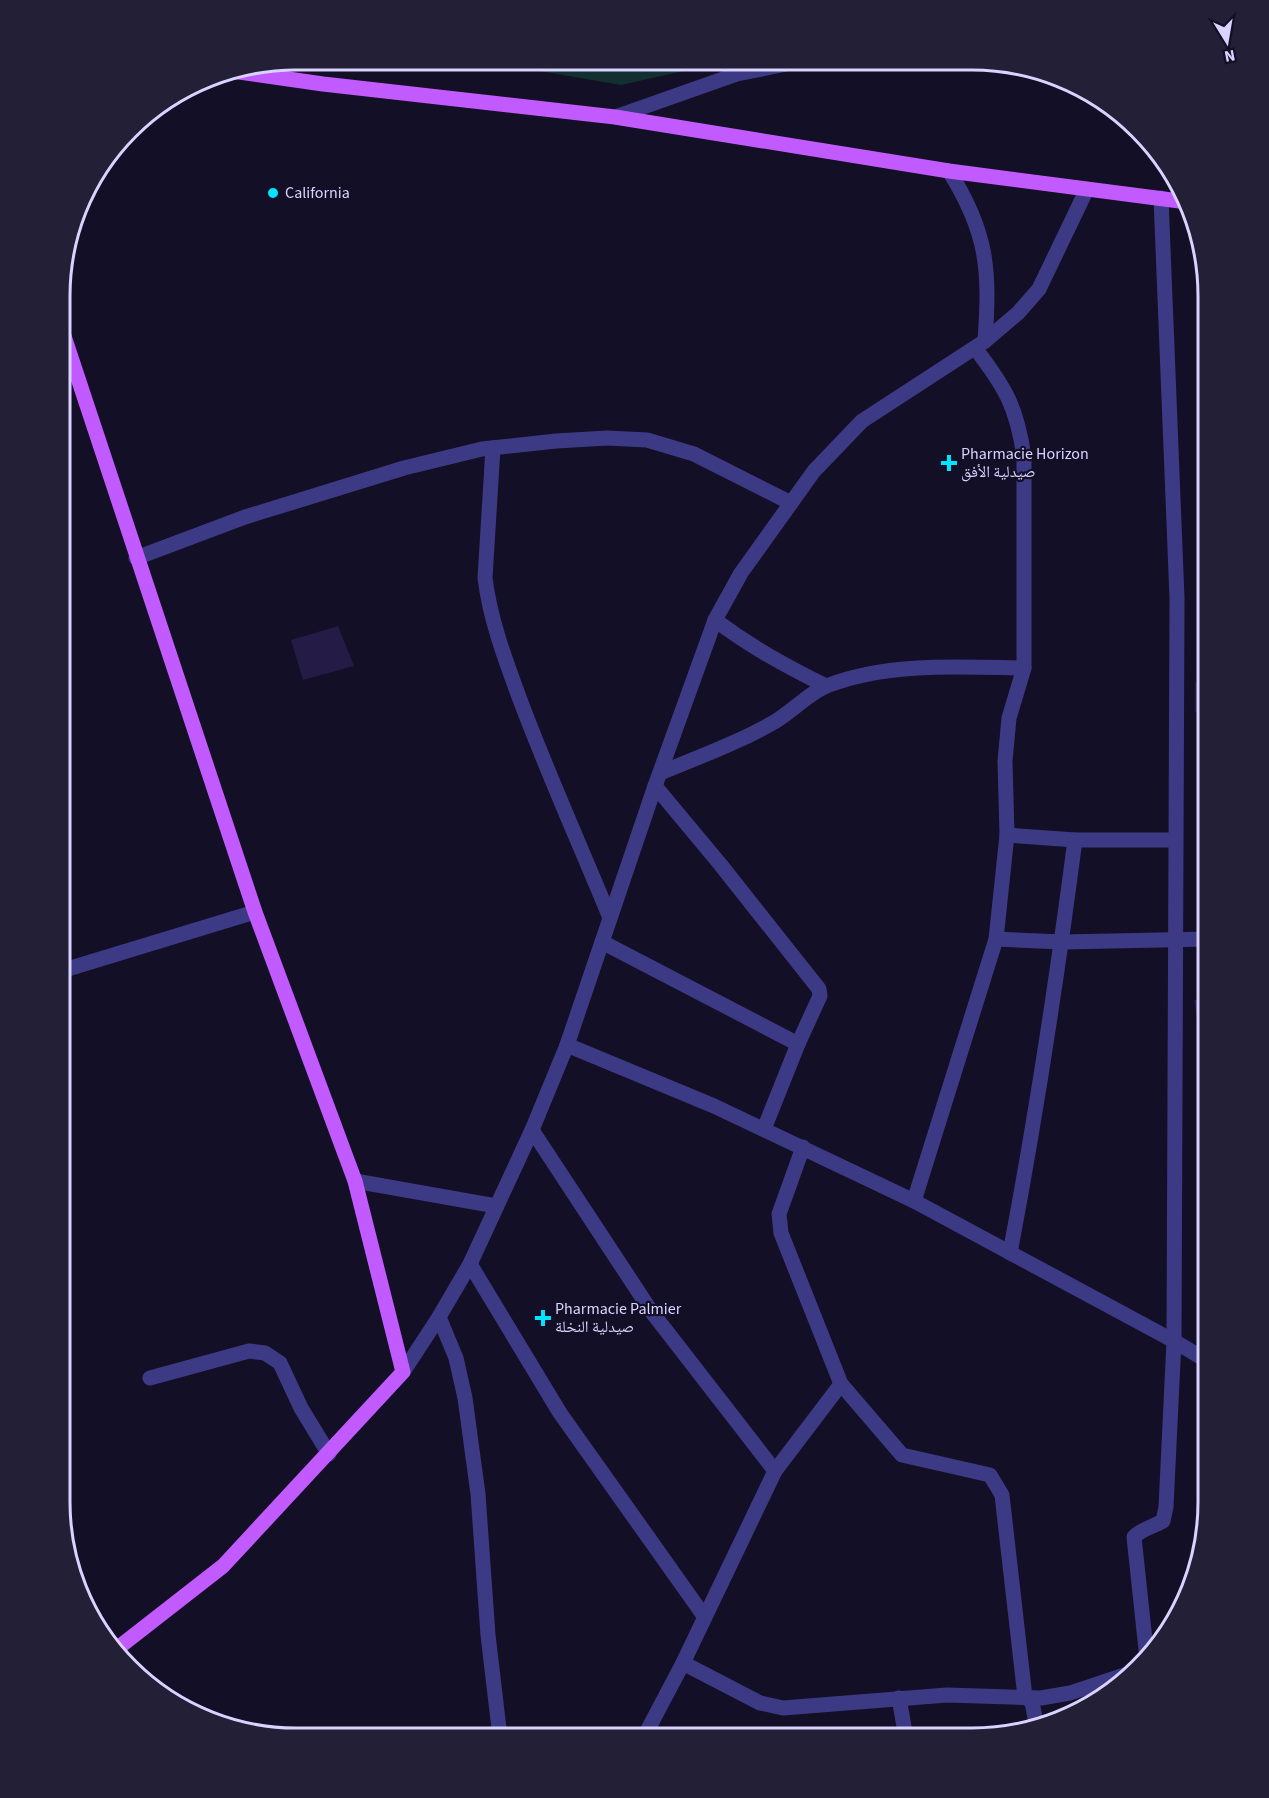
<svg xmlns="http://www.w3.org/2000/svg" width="1269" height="1798" viewBox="0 0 1269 1798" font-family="'Source Sans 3','Noto Naskh Arabic',sans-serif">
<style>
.green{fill:#12302f}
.building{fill:#241b47}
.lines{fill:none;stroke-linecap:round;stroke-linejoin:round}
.minor{stroke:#3d3a85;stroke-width:15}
.major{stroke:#c25bff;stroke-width:15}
.poi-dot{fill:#00e5ff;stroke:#130f26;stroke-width:2}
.labels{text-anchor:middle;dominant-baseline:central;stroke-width:4.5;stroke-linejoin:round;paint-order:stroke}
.poi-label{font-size:16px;fill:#d9d4ff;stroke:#130f26;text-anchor:start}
.rim{fill:none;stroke:#d9d4ff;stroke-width:3}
</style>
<rect width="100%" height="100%" fill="#130f26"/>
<path class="green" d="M482,61H728L621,85Z"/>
<g class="building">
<path d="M338,626L354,666L303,680L291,640Z"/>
<path d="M1195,682L1209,683V713L1195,712Z"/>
<path d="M1209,998V1037L1200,1038L1194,1000Z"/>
</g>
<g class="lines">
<g class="minor">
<path d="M615,117L737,74L801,61"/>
<path d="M949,171C988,233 990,270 985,341"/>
<path d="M493,448L485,578C490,619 505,659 519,697C547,772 580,845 610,918"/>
<path d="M136,558L245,517L404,468L482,449L556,441L607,438L647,440L694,454L791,503"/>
<path d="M715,620C751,647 786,666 826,686"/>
<path d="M660,773C699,757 740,742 776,721C794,710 810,692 829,685C890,662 961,667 1024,668"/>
<path d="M655,786L720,864L819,989L820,996L798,1044"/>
<path d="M1007,835L1075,840H1175"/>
<path d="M996,939L1062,942L1209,939"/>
<path d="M602,942L798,1044L764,1129"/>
<path d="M61,971L255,912"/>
<path d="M567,1045L714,1106L914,1201L1174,1341L1209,1362"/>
<path d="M532,1130L651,1311L775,1471"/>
<path d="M803,1147L779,1214L781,1233L841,1384L902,1455L990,1475L1002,1495L1025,1697L1032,1702L1036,1723"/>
<path d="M355,1181L496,1206"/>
<path d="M914,1201L996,939L1007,835L1005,761L1009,718L1024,668V457C1017,407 1005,387 975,348"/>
<path d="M1010,1253C1036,1116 1057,978 1075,840"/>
<path d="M470,1264L560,1413L704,1616"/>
<path d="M439,1317L456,1358L465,1398L478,1494L488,1635L500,1737"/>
<path d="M403,1372L439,1317L470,1264L532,1130L567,1045L655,786L715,620L741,573L814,471L862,421L985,341L1018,313L1039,289L1087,189"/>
<path d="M150,1378L249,1351L265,1353L280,1363L301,1408L329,1454"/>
<path d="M1147,1659L1134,1537C1141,1529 1153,1527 1163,1521L1166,1507L1174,1341L1177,598L1161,198"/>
<path d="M683,1663L760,1703L783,1708L947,1695L1041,1698L1070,1693L1136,1671"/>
<path d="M899,1698L906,1738"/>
<path d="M644,1737L683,1663L775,1471L841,1384"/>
</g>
<g class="major">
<path d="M232,71L323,84L615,117L949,171L1187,202"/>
<path d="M62,330L255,912L355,1181L403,1372L223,1566L114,1651"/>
</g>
</g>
<g class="poi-dot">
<circle cx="273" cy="193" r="6"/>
<path d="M946 454h6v6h6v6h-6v6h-6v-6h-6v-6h6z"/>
<path d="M540 1309h6v6h6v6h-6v6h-6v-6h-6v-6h6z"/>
</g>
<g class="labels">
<g class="poi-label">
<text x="285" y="193">California</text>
<text x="961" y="454">Pharmacie Horizon<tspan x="961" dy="18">صيدلية الأفق</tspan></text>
<text x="555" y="1309">Pharmacie Palmier<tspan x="555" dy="18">صيدلية النخلة</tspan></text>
</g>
</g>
<path d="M0 0H1269V1798H0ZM296 70H972A226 226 0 0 1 1198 296V1502A226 226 0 0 1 972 1728H296A226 226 0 0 1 70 1502V296A226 226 0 0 1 296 70Z" fill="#231f37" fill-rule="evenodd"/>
<path class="rim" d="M296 70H972A226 226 0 0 1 1198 296V1502A226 226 0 0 1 972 1728H296A226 226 0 0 1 70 1502V296A226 226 0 0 1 296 70Z"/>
<g transform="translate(1227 42) rotate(169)" stroke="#130f26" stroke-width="4.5" paint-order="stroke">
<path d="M0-4.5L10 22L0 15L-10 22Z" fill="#d9d4ff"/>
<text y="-9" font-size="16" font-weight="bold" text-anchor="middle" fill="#d9d4ff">N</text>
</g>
</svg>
